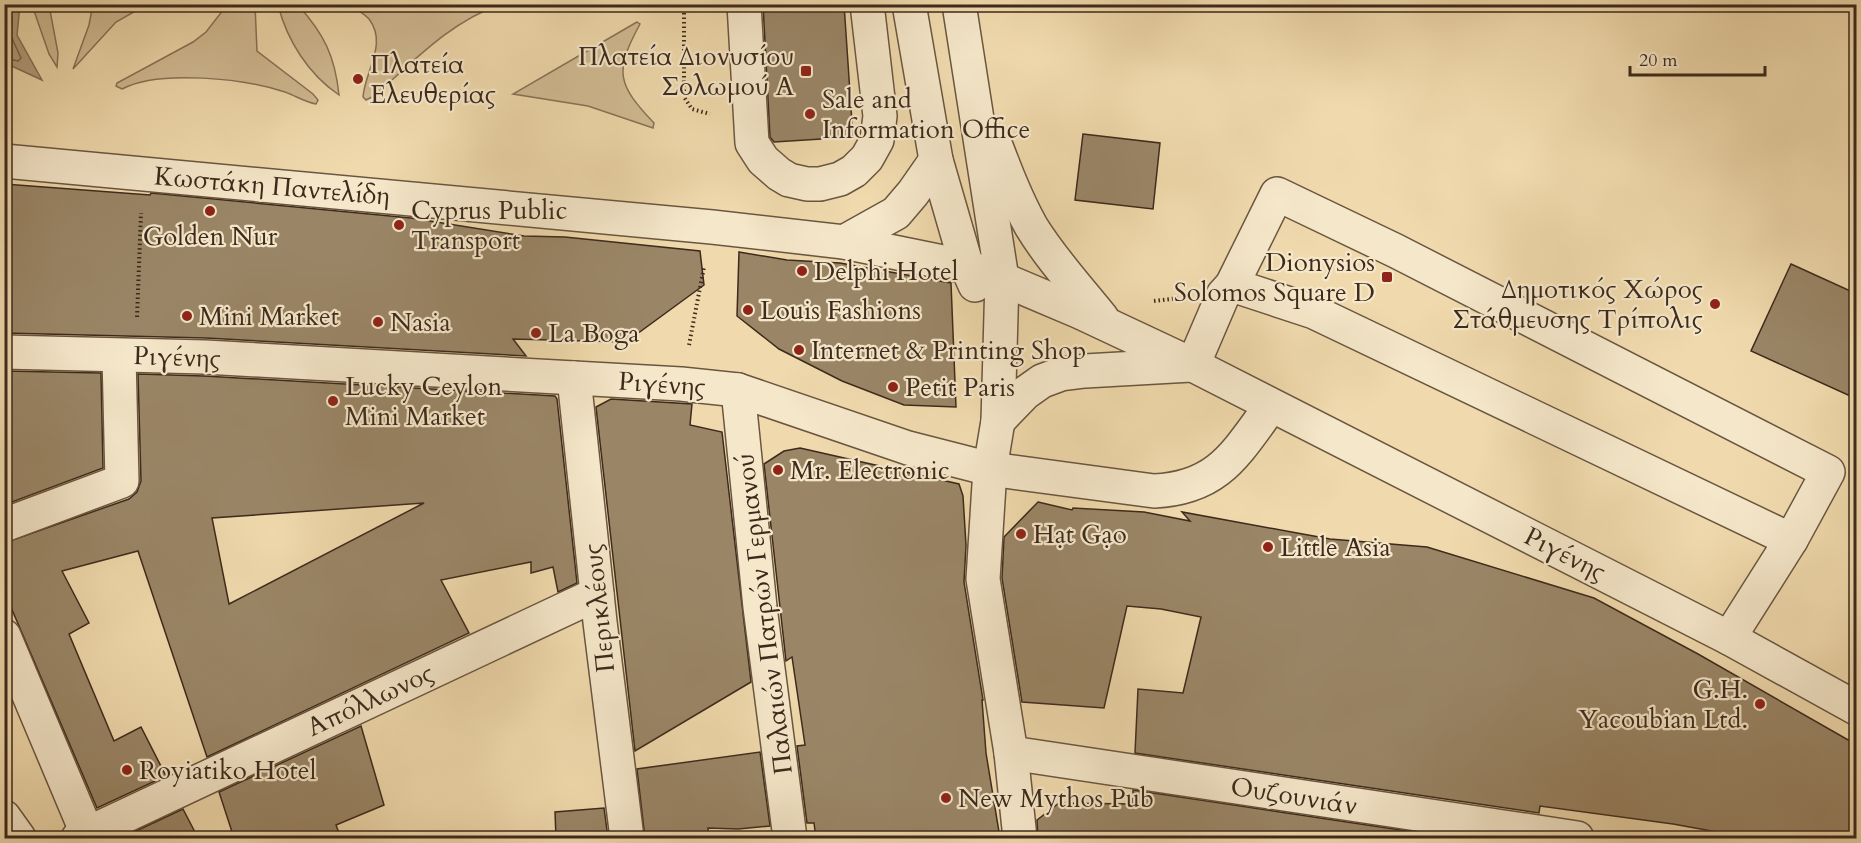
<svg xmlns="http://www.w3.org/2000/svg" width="1861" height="843" viewBox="0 0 1861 843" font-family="Cardo,serif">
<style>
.green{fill:#d2bc94;stroke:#887358;stroke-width:1.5}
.water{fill:#b39e7c;stroke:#847056;stroke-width:1.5}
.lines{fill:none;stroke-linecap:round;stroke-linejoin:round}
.shore{stroke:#78644c;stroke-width:1.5}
.building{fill:#9a8667;stroke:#3d2a1c;stroke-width:1.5;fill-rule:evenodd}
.minor-casing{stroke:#6a5640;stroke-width:36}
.path{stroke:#3d2a1c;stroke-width:4;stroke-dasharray:1.5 3;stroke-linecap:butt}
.minor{stroke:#f5e7ca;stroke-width:33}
.poi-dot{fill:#8f2418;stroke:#f5e7ca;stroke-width:2}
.labels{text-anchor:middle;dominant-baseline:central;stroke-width:4.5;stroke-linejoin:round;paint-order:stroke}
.poi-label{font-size:26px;fill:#3d2a1c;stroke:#f5e7ca;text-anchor:start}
.street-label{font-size:26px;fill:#3d2a1c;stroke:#f5e7ca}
</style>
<rect width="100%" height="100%" fill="#f0daad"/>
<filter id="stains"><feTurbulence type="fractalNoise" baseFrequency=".00333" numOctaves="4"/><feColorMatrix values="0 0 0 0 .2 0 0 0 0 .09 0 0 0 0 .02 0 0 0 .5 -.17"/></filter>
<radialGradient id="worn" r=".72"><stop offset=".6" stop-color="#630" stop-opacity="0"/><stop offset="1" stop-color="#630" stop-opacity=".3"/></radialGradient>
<g class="green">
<path d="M32,5H49L58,53L57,67L49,54Z"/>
<path d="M88,5H146L116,22L73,69L89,25L92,9Z"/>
<path d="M227,5H255L257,51L313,94L318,100L316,104C305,102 296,96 285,92C246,79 159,69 122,89L116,86L117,83L193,42L206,32Z"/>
<path d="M278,5H298C324,34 335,56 339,95C308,74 287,40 278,5Z"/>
<path d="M350,5H499C450,22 413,62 374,96L366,100L363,97C365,70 388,44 369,19C365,14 356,9 350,5Z"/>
<path d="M637,22L640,24C614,72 617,84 654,123L653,128L588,106L513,94Z"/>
</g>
<path class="water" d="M11,4L20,5L17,35L42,80L5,63V14Z"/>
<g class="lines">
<path class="shore" d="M4,16L12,18L11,36L21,58L18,61L4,58"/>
</g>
<g class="building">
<path d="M763,4H844L853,137L774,142L770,137Z"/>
<path d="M1083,134L1160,143L1153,209L1075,200Z"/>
<path d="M4,184L150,195L151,193L411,218L524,236L565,237L700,251L704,285L626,342L513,339L526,356L206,338L4,333Z"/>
<path d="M739,252L787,260L840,263L951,283L956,407L904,405L842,381L779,349L737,316Z"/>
<path d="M1791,264L1857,294V399L1751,351Z"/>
<path d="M4,371L101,373L103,468L4,505Z"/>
<path d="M138,374L204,376L555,396L557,399L577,583L558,592L553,567L531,573V562L441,580L469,633L207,757L138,551L62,571L89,623L69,634L114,741L141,727L166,776L97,808L4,591V543L129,499L137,492L141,481ZM424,503L229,604L212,518Z"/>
<path d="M611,399L692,404L690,425L722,432L751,682L635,751L596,407Z"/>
<path d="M800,448L959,484L963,496L966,545L964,582L983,700H982L986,753L1000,838H816L814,823H807L797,746L805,745L792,657L786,661L764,464L784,451Z"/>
<path d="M1038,502L1072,510L1073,508L1144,512L1190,521L1182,512L1330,539L1427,547L1594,598L1698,654L1857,745V838H1750L1673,824L1540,806L1539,813L1135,753L1138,689L1183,693L1201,617L1161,609L1127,606L1104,708L1022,702L1002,578L1004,537Z"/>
<path d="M361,726L384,805L336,825L341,838H234L219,792Z"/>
<path d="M760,752L770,826L738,829L708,828L709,838H645L637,769Z"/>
<path d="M1133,790L1454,838H1038L1037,820L1059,803L1133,804Z"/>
<path d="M604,808L608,838H556L555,812Z"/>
<path d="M183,809L198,838H121Z"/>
</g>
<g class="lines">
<defs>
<g id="minor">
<path d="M744,4L752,143L763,160L779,174L789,180L807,184H820L840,179L854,171L867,158L877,140L880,116L867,4"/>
<path d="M909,4L936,160L967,267L975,285"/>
<path d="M959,4L1002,279L998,421L990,469L983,579L1011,753L1020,838"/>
<path d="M994,141C1005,170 1016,199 1031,226C1051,259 1078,288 1102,318"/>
<path d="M4,161L712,227L844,242L967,267L1002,279L1080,312L1193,365L1729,638L1856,708"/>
<path d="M844,242L896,213L913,193L936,160"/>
<path d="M1232,285L1314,312L1791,540"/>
<path d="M4,352L205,357L681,384L738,390L908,448L990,469L1154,491C1219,488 1236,453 1271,406"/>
<path d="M1193,365L1223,295L1232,285L1277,194L1396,251L1828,472L1791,540L1729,638"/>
<path d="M574,378L600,622L627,838"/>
<path d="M738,390L760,607L790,838"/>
<path d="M998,421L1025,393L1042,381L1061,374L1085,371L1191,365"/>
<path d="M4,525L122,481L119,356"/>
<path d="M4,636L87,833"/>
<path d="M1011,753L1577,838"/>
<path d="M4,817L19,838"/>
<path d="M78,838L597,594"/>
</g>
</defs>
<use href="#minor" class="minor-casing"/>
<g class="path">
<path d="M684,4V97L692,109L710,114"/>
<path d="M1154,301L1179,298"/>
<path d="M137,317L141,213"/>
<path d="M689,345L704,267"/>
</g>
<use href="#minor" class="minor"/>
</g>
<g class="poi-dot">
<rect x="800" y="65" width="12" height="12" rx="3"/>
<circle cx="358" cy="79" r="6"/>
<circle cx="810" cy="114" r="6"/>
<circle cx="210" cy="211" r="6"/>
<circle cx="399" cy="225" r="6"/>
<circle cx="802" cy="271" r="6"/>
<rect x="1381" y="271" width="12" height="12" rx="3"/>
<circle cx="1715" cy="304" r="6"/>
<circle cx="748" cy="310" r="6"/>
<circle cx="187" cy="316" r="6"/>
<circle cx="378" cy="322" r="6"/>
<circle cx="536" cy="333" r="6"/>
<circle cx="799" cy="350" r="6"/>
<circle cx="893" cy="387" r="6"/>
<circle cx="333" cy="401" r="6"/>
<circle cx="778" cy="470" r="6"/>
<circle cx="1021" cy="534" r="6"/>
<circle cx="1268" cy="547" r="6"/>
<circle cx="1760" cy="704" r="6"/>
<circle cx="127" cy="770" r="6"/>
<circle cx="946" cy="798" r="6"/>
</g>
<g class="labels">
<g class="poi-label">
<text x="794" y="56" text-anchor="end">Πλατεία Διονυσίου<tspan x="794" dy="30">Σολωμού Α</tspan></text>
<text x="370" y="64">Πλατεία<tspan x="370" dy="30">Ελευθερίας</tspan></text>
<text x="822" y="99">Sale and<tspan x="822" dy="30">Information Office</tspan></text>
<text x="411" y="210">Cyprus Public<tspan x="411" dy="30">Transport</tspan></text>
<text x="210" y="236" text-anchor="middle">Golden Nur</text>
<text x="1375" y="262" text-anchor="end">Dionysios<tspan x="1375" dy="30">Solomos Square D</tspan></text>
<text x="814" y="271">Delphi Hotel</text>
<text x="1703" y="289" text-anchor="end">Δημοτικός Χώρος<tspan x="1703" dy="30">Στάθμευσης Τρίπολις</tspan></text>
<text x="760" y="310">Louis Fashions</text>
<text x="199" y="316">Mini Market</text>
<text x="390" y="322">Nasia</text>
<text x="548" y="333">La Boga</text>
<text x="811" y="350">Internet &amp; Printing Shop</text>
<text x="345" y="386">Lucky Ceylon<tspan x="345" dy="30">Mini Market</tspan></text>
<text x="905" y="387">Petit Paris</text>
<text x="790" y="470">Mr. Electronic</text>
<text x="1033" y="534">Hạt Gạo</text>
<text x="1280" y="547">Little Asia</text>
<text x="1748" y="689" text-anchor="end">G.H.<tspan x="1748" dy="30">Yacoubian Ltd.</tspan></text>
<text x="139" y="770">Royiatiko Hotel</text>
<text x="958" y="798">New Mythos Pub</text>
</g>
<g class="street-label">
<text transform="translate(272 186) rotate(5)">Kωστάκη Παντελίδη</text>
<text transform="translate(177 357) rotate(2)">Ριγένης</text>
<text transform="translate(662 384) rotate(4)">Ριγένης</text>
<text transform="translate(1565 554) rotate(27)">Ριγένης</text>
<text transform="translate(599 608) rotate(-96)">Περικλέους</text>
<text transform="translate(764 614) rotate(-97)">Παλαιών Πατρών Γερμανού</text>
<text transform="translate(370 700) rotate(-25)">Απόλλωνος</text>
<text transform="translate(1294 796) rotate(9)">Ουζουνιάν</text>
</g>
</g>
<rect width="1861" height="843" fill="none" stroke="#f0daad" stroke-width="24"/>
<rect x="6" y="6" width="1849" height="831" fill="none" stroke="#3d2a1c" stroke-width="3"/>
<rect x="12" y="12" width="1837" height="819" fill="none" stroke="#3d2a1c" stroke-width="1.5"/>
<path d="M1630 66v9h135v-9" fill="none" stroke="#3d2a1c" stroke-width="3"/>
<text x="1639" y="66" font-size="18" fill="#3d2a1c" stroke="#f5e7ca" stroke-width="4.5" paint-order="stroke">20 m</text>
<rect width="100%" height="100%" filter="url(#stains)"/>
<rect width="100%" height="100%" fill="url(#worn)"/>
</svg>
